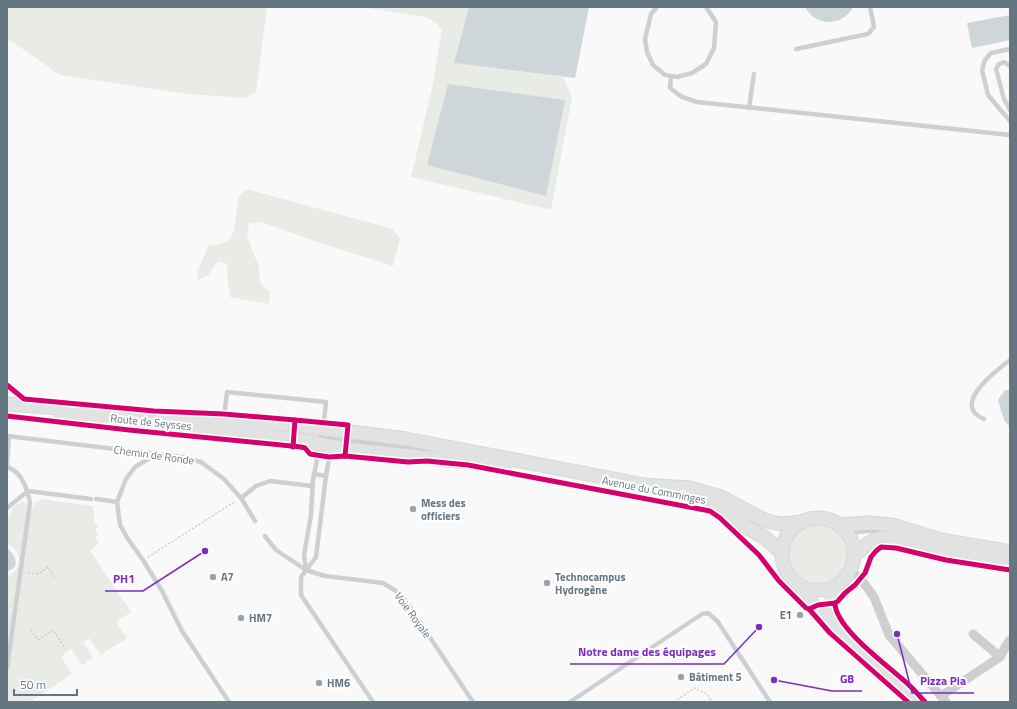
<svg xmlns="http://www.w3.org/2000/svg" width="1017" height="709" viewBox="0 0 1017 709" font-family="'Titillium Web',sans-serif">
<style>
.green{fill:#e8ebe6}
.water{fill:#ced6d9}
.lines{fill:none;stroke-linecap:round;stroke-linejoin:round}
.secondary-casing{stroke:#d5d6d7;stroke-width:15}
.path{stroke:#cbcccd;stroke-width:1.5;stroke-dasharray:2 2;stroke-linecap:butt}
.service{stroke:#cecfd0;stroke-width:4.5}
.minor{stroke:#cecfd0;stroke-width:9}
.secondary{stroke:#e1e2e2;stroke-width:13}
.cycleway-casing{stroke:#fff;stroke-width:8}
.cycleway{stroke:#d6006c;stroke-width:5}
.poi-dot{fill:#99a4ac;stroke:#fff;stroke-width:1.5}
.labels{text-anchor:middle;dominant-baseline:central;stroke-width:4;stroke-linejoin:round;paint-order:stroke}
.street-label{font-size:11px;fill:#657683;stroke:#fff}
.poi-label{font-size:11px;font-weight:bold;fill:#657683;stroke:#fff;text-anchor:start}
.leader{fill:none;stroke:#7b2cbf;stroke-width:1.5}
.callout-dot{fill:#7b2cbf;stroke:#fff;stroke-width:1.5}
.callout-label{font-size:12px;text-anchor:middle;font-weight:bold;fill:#7b2cbf;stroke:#fff;stroke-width:4;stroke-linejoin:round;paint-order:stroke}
</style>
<rect width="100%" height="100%" fill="#f9f9f9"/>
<g class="green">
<path d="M7,7H267L256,92L246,98L188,94L60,75L7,38Z"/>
<path d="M361,7H469L454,63L563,77L572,97L551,210L411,177L433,84L442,30L435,22L425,17Z"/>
<path d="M247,189L393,229L400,239L393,266L317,242L261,222L249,223L247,237L259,267L260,283L270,292L269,304L230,297L228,282L227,264L218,261L208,275L198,280L197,272L209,245L220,244L231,239L234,229L239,196Z"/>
<path d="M40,499L93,506L95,523L98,527L95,529L99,535L95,537L99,543L90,551L131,612L116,622L127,638L101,655L89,638L83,642L93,658L89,660L88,659L86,660L87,662L82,665L71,649L61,657L72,674L30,702H7V681L30,516L34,503Z"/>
<path d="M23,501L27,504V511L7,651V576C11,574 15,572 17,568C23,558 16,547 7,544V518L10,516L13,507Z"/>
<circle cx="818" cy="553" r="29"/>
</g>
<g class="water">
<path d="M469,7H589L575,78L454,63Z"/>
<path d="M805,7H853C842,27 816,27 805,7Z"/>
<path d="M1010,15V40L972,48L967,23Z"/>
<path d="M448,84L565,100L546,196L427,165Z"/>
<path d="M1005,390H1010V427L1004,420L998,400Z"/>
<path d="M7,549C12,551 18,560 15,566C14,569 10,570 7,572Z"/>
</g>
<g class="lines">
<defs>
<g id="secondary">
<path d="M7,404L294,425L406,439L644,485L690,488L721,497L766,521L782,524L801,522"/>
<path d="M61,417L293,439L346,449L504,466"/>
<path d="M695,497L709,502L726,511L748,528L765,538L781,552"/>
<circle cx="818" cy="554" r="36"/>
<path d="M839,525L870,523L892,525L941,540L1010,552"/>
<path d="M854,556C862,549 871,539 882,538C901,537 922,547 940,551C963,556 987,559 1010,564"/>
<path d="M799,586L823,618L842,639"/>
<path d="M836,586C834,594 830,602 832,610C838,633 873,656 889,673C899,682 907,693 917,702"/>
</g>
</defs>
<use href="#secondary" class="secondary-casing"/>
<g class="path">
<path d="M148,557L236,501"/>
<path d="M28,573L38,574L48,567L54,577"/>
<path d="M31,630L38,640L53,630L66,649"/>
<path d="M674,702L694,688L707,694L712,702"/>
</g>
<g class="service">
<path d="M657,7L651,14L645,39L647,52L653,65L665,75L677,77L692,73L706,64L714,48L716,22L706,7"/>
<path d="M796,49L868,34L874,27L870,7"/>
<path d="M1010,49L991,53L985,60L982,70L988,95L1010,121"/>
<path d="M1010,66L1004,62L999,64L996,69L1004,99L1010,110"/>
<path d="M671,76L670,88L682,97L697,102L1010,135"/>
<path d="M749,108L754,74"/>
<path d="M224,418L227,392L326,402L323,429L313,480L311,515L304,555L306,570"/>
<path d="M984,419C950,405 996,371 1010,360"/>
<path d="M7,436L182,457L201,462L224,479L241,498L255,521"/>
<path d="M319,438L429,449"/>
<path d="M156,454L135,467L126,479L117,502L120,525L128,539L143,560L162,591L182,631L229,702"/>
<path d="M314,474L326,476L316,557L301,577V595L373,702"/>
<path d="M326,476L331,448"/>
<path d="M241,498L256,486L270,481L312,486"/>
<path d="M96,499L117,502"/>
<path d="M7,508L28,491L91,499"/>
<path d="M846,531L855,532L879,530L893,533"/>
<path d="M265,536L276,550L306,570L325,576L383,583L396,591L405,600L473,702"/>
<path d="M7,668L30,503C28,491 22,472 9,468L7,465L9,436"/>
<path d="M570,702L702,614L708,613L718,622L770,702"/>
</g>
<g class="minor">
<path d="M850,571L860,578L874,597L889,635L946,702"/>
<path d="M973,634L1000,657"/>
<path d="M941,696L1000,657L1007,644L1010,640"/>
</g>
<use href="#secondary" class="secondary"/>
<defs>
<g id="cycleway">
<path d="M7,385L24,399L154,411L224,414L295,420L293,447"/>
<path d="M7,416L129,430L301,447L305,448L310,454L329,457L345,456L408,462L427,461L468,465L710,511L720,518L759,555L779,581L806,608L809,609L830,633L908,702"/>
<path d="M295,420L348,425L345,456"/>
<path d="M835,603C835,627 884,663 901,678C910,685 918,694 925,702"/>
<path d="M809,609L818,605L835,603L838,601L845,593L855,585L865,573L871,557L876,551L881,547L896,548L946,560L1010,570"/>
</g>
</defs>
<use href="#cycleway" class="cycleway-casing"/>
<use href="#cycleway" class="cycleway"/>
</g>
<g class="poi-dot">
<circle cx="413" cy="509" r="4"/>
<circle cx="213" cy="577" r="4"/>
<circle cx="547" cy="583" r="4"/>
<circle cx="800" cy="615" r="4"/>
<circle cx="241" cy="618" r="4"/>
<circle cx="681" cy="677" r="4"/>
<circle cx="319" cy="683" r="4"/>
</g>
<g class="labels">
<g class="street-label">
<text transform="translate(151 422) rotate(6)">Route de Seysses</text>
<text transform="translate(154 455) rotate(8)">Chemin de Ronde</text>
<text transform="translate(654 490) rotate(11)">Avenue du Comminges</text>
<text transform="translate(413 615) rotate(54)">Voie Royale</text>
</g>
<g class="poi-label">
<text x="421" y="503">Mess des<tspan x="421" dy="13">officiers</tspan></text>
<text x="221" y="577">A7</text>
<text x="555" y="577">Technocampus<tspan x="555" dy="13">Hydrogène</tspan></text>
<text x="792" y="615" text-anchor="end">E1</text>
<text x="249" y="618">HM7</text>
<text x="689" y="677">Bâtiment 5</text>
<text x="327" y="683">HM6</text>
</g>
</g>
<path class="leader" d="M205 551L143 591H105M759 627L724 664H570M774 680L832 691H862M897 634L912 693H974"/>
<g class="callout-dot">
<circle cx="205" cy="551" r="4"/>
<circle cx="759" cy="627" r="4"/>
<circle cx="774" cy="680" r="4"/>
<circle cx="897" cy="634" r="4"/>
</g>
<g class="callout-label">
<text x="124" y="583">PH1</text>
<text x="647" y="656">Notre dame des équipages</text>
<text x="847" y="683">G8</text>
<text x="943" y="685">Pizza Pia</text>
</g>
<rect width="1017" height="709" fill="none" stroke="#657683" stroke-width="16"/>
<path d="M14 689v6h63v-6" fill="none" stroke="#657683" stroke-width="2"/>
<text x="20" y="689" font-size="12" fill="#657683" stroke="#ffffff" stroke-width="3" paint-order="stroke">50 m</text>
</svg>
